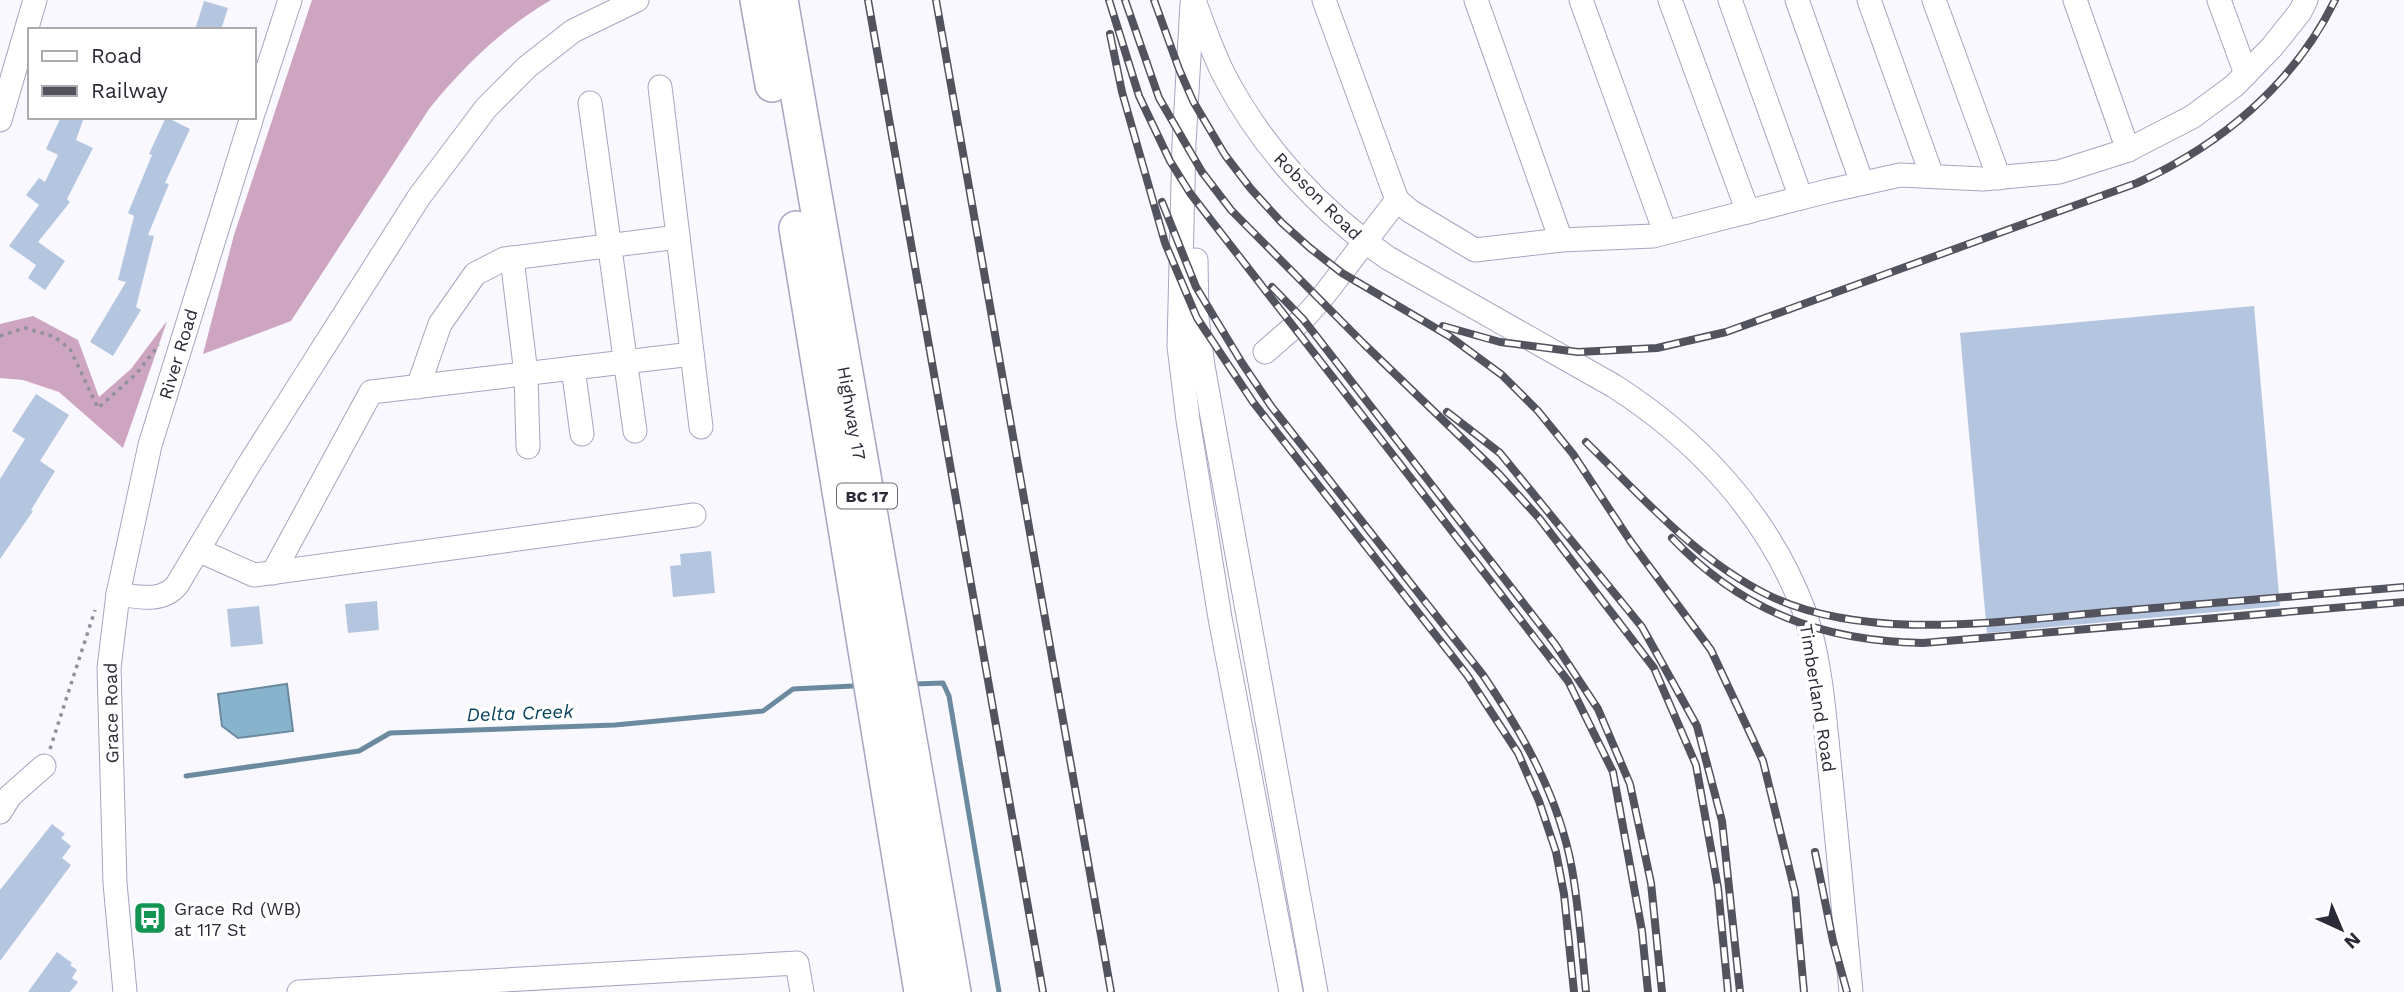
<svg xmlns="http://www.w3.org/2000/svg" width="2404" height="992" viewBox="0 0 2404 992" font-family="'Work Sans',sans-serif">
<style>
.forest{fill:#cda5c0}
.water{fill:#88b3cc;stroke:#6c8a9f;stroke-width:2}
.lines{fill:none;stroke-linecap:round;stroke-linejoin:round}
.stream{stroke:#6c8a9f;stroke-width:5}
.building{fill:#b4c5df}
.minor-casing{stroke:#a5a5c1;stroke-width:25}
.highway-casing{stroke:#a5a5c1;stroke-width:36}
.path{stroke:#909099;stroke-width:3.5;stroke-dasharray:3.5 5;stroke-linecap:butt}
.minor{stroke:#fff;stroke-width:23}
.highway{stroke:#fff;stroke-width:33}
.rail-casing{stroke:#53535e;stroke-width:8}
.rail{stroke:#fff;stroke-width:5;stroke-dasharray:16;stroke-linecap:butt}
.labels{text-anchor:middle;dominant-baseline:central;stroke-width:7;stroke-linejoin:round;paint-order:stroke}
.shield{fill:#fff;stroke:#6b6b73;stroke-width:2}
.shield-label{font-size:16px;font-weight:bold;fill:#2b2b37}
.street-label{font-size:18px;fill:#2b2b37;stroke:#fff}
.poi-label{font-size:18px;fill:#2b2b37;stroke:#fff;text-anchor:start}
.water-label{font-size:19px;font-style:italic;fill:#09445d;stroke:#fff}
</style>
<rect width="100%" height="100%" fill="#f8f8fe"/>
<g class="forest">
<path d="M312,0H551C503,28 464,66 429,109L291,321L203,354L234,235Z"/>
<path d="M33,316L78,340L99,397L131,369L167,321L123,448L59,392L23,380L0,378V324Z"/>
</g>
<path class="water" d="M287,684L293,731L238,738L222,726L218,694Z"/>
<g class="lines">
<g class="stream">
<path d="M915,684L943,683L949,696L999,992"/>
<path d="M186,776L359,751L390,733L615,725L763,711L793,689L853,686"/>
</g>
</g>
<g class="building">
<path d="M204,1L228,8L221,30H195Z"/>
<path d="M61,117H84L76,140L93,148L67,199L70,202L38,242L65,261L45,290L28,278L36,265L9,246L39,205L26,195L39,178L45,182L58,155L46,149Z"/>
<path d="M166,117L190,129L165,183L169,184L148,235L154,236L136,307L141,310L113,356L90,342L126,282L118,280L134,216L128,213L152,155L149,154Z"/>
<path d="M2254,306L2280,606L1987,633L1960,333Z"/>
<path d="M36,394L69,415L40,461L55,471L31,510L33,511L0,559V479L25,439L12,431Z"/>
<path d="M711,551L715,593L673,597L670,566L681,565L680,554Z"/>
<path d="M377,601L379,630L348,633L345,604Z"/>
<path d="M259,606L263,644L231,647L227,609Z"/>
<path d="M52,824L65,834L61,838L71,846L62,858L71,865L0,961V890Z"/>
<path d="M57,952L72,963L70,965L77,970L72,978L78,982L70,992H28Z"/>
</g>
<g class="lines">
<defs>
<g id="minor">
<path d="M1194,0C1203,25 1212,51 1224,75C1262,148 1321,212 1388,258L1614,386C1697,439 1767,514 1803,608C1820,654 1824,711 1829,760C1837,837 1844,915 1851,992"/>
<path d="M1324,0L1397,200L1410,211L1475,250L1561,240L1653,236L1828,191L1900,175L1983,179L2059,172L2128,150L2192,117L2234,86L2272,47L2300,12L2306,0"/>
<path d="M1476,0L1561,240"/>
<path d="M1581,0L1665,232"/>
<path d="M1670,0L1748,212"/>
<path d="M1730,0L1801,198"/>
<path d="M1797,0L1862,183"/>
<path d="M1869,0L1932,176"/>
<path d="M1934,0L1999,178"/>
<path d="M2075,0L2128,150"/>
<path d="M2219,0L2246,74"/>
<path d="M1192,4L1184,143L1179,346L1188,420L1220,618L1291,992"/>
<path d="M660,87L701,427"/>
<path d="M590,103L635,431"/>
<path d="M254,111L290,0"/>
<path d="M0,120L35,0"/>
<path d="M512,258L526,374L528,447"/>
<path d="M1196,260L1197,318L1203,366L1316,992"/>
<path d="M1265,352L1303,319L1321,299L1397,200"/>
<path d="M573,368L582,434"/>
<path d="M418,387L440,324L475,274L504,259L678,237"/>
<path d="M198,550L254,575L694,515"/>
<path d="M273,573L371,392L692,354"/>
<path d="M118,594C139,597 162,603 177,585L248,466L419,197L486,108L527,67L573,31L637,0"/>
<path d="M0,812L10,796L44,766"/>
<path d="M125,992L115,883L109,668L118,594L150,445L252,117"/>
<path d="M299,992L797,963L802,992"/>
</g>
<g id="highway">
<path d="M757,0L772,85"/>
<path d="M781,0L954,992"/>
<path d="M796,228L921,992"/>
</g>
</defs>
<use href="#minor" class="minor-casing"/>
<use href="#highway" class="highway-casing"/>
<g class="path">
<path d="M0,336L25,328L55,337L70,349L98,408L136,374L159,345"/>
<path d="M50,749L95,610"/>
</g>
<use href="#minor" class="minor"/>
<use href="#highway" class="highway"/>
<defs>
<g id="rail">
<path d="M868,0L1043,992"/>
<path d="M936,0L1111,992"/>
<path d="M1109,0L1139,96L1170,161L1190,193L1568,681L1613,772L1642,931L1648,992"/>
<path d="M1125,0L1159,98L1202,172L1231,210L1364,344L1499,474L1539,518L1654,668L1696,765L1718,888L1728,992"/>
<path d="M1154,0L1179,69L1193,101L1225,155L1251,189L1282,223L1310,248L1342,273L1449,336L1502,375L1538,411L1573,454L1631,542L1711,650L1763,761L1795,892L1804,992"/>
<path d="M1110,34L1122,92L1165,243L1197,318L1253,402L1467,675L1518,753L1539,801L1556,852L1564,894L1574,992"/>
<path d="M1162,202L1196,287L1242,363L1271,406L1483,675C1523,734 1559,797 1572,869C1579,909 1582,951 1586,992"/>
<path d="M1272,287L1303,319L1555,644L1598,709L1630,784L1651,883L1662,992"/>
<path d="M1443,326L1500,342L1578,352L1657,348L1726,332L2137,183C2221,145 2294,84 2335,0"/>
<path d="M1447,412L1500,453L1642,627L1697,726L1722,821L1740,992"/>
<path d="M1586,442C1642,497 1697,560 1768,595C1868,644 2010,620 2119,611C2214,603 2309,595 2404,587"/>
<path d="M1672,538C1743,612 1822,641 1923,643L2404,602"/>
<path d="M1815,852L1833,941L1847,992"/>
</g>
</defs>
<use href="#rail" class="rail-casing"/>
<use href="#rail" class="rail"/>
</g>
<defs>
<symbol id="bus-square" viewBox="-11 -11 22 22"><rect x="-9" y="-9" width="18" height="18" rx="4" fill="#129553" stroke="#fff"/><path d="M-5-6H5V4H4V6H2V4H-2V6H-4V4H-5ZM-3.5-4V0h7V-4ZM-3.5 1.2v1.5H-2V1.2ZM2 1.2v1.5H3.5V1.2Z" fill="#fff"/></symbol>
</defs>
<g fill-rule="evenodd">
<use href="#bus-square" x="131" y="899" width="38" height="38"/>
</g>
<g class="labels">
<rect class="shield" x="837" y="483.5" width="60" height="25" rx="5"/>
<g class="shield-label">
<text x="867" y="496">BC 17</text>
</g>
<g class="street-label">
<text transform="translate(1318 196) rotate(45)">Robson Road</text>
<text transform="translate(178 354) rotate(-73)">River Road</text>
<text transform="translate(852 413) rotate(80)">Highway 17</text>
<text transform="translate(1818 698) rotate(81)">Timberland Road</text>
<text transform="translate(111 713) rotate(-91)">Grace Road</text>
</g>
<g class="poi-label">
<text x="174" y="908">Grace Rd (WB)<tspan x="174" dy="21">at 117 St</tspan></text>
</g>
<g class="water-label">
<text transform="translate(520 713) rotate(-2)">Delta Creek</text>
</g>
</g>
<rect x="28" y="28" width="228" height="91" fill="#ffffff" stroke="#aaaaaf" stroke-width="2"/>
<rect x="42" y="51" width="35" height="10" fill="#ffffff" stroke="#aaaaaf" stroke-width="2"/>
<text x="91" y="63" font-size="21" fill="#2b2b37">Road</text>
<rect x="42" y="86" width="35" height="10" fill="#53535e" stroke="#aaaaaf" stroke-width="2"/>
<text x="91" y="98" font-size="21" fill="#2b2b37">Railway</text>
<g transform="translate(2341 929) rotate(136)" stroke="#ffffff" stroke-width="5" paint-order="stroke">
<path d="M0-5L12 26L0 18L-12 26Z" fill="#2b2b37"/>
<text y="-10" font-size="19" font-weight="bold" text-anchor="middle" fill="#2b2b37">N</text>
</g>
</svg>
